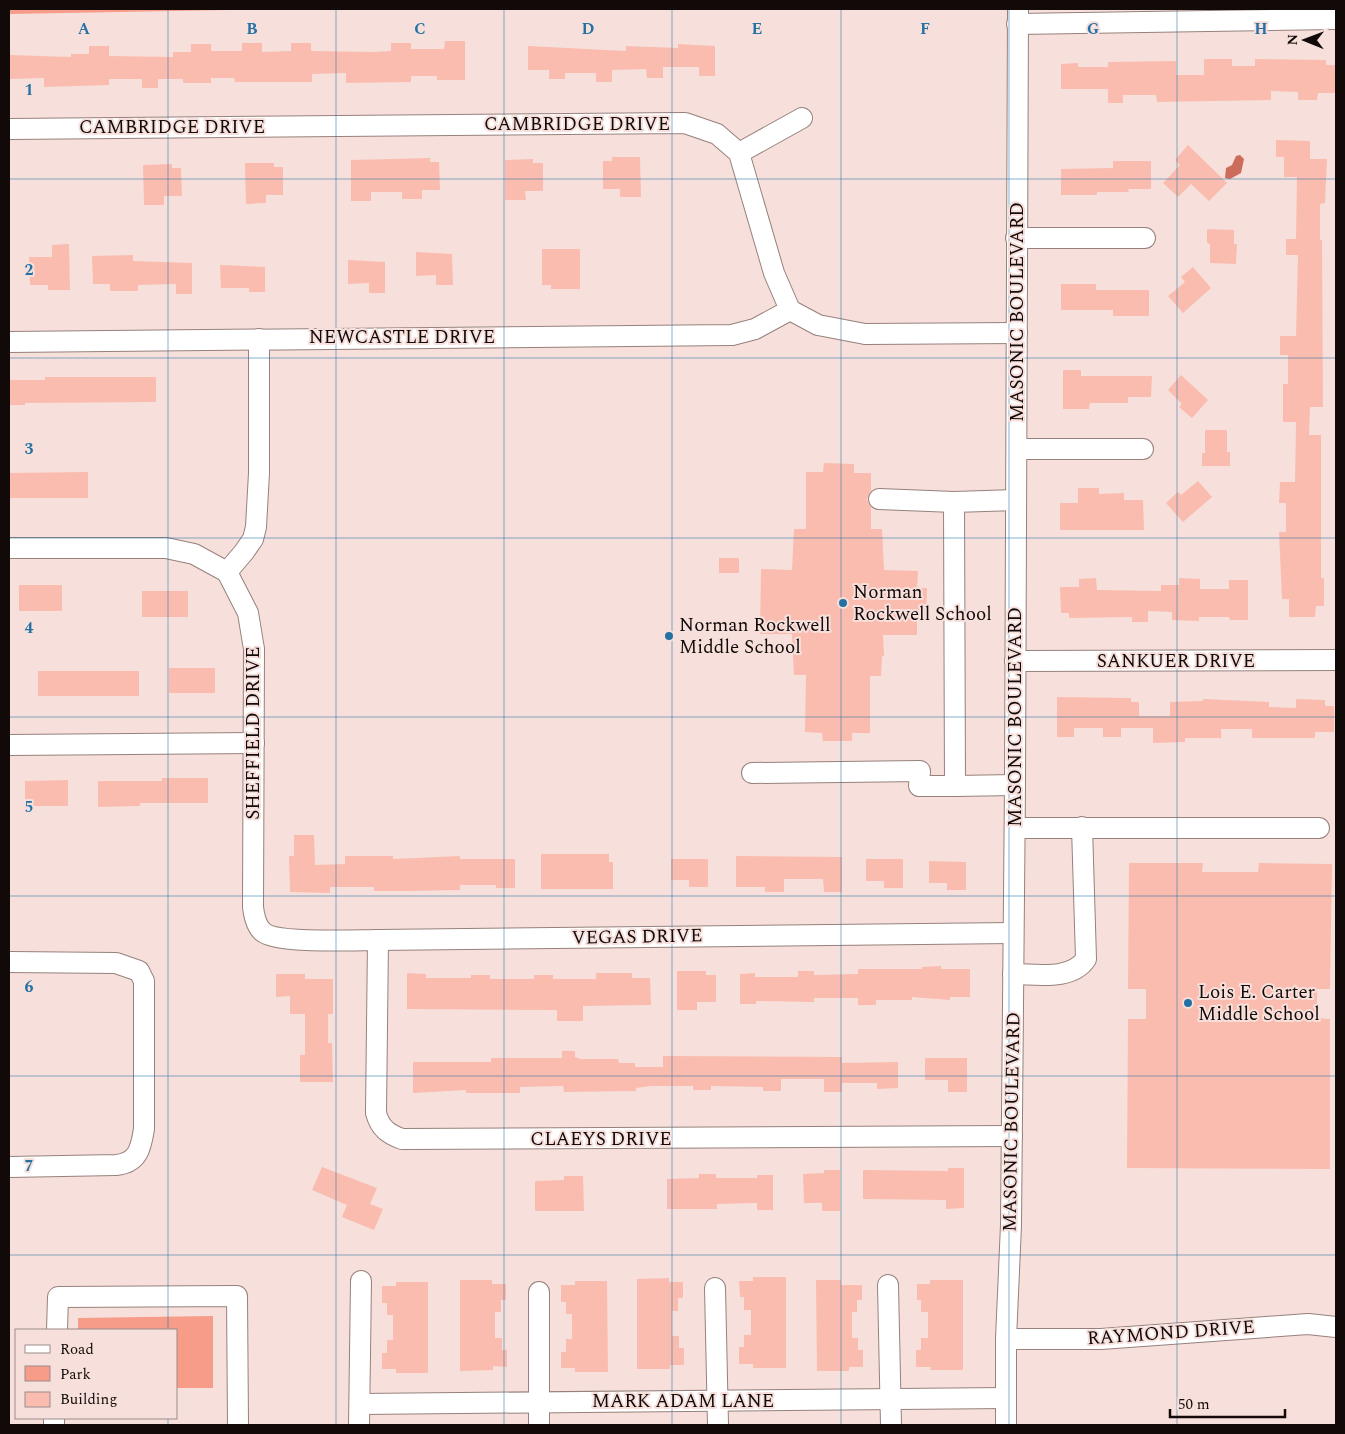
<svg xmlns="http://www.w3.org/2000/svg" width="1345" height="1434" viewBox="0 0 1345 1434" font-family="Spectral,serif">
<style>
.green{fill:#f69c89}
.water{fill:#cb6d5a}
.building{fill:#fabcaf}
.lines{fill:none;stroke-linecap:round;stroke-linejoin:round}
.minor-casing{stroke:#96817c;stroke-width:22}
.minor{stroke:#fff;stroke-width:20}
.grid{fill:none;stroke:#2571a4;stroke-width:1;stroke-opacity:0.55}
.poi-dot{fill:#2571a4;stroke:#f7e0db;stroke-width:2}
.labels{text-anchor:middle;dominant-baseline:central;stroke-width:4;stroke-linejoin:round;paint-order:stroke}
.street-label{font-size:19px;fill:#110a09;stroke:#f7e0db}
.poi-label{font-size:19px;fill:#110a09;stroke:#f7e0db;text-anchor:start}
.grid-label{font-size:16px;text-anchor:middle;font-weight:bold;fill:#2571a4;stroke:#f7e0db;stroke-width:4;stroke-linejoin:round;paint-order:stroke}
</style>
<rect width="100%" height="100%" fill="#f7e0db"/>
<g class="green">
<path d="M9,9H290L9,14Z"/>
<path d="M213,1316V1388H176V1330H78V1318Z"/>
</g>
<path class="water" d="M1240,155L1244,159L1241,173L1230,179L1225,178L1226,168L1232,165L1236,156Z"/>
<g class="building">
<path d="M445,41H465V80H437V76H411V82L346,83V73L312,74V82H235L234,78H211V83H183V79H158V88H142V79H109V85L44,87V78L9,79V55L71,57V54H89V46H109V56L173,57V52H191V44H211V51H242V43H262V52L291,51V43H311V51L373,52L391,51V43H411V49H444Z"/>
<path d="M678,44L715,46V76H699V67H663V78H647L646,69L612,70V82H596V73H565V79H549V70H528V46L626,51V46L678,48Z"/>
<path d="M1204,59H1232V66H1255V59L1326,60V65H1335V93H1318L1317,100H1298V92L1271,91V100L1157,102L1156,95H1123V103H1108V89H1061V64L1078,63V67H1108V62L1176,61V75H1204Z"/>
<path d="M1276,140L1310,141V159H1327L1325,203L1320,204V240H1322L1323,407H1310L1309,435H1321V578H1324V606H1316L1315,617H1289V599H1282L1279,532H1286V503H1279L1280,482H1295L1296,422H1283V384H1288V355H1280V336H1296L1298,255H1286V239H1296L1297,177H1284V157H1276Z"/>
<path d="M1188,145L1227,183L1209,201L1191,184L1178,197L1163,183L1180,165L1175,160Z"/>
<path d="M612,157H640L641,197H620V189H603V161H612Z"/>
<path d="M430,158V162H439L440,190H422V199H402V192H371V201H351V160Z"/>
<path d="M533,159V163H543V191H525L526,200H505V160Z"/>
<path d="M1113,161H1151V189H1128L1129,192H1097V195H1061V169L1113,168Z"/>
<path d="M245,163H274V167H283V195H266V203L246,204Z"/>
<path d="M172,164V168H181L182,196H164V205H144L143,165Z"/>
<path d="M1207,229L1234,230V244H1237L1236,264L1210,263V244L1207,243Z"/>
<path d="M69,244L70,290H48V285H30L29,257H52V245Z"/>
<path d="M542,249H580V289H551V285H542Z"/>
<path d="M416,252L452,254L453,285H436V275L416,276Z"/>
<path d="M133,255V261L192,263V294H176V284L138,285V291H110V284H93L92,256Z"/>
<path d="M348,260L385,262V293H369V283L348,284Z"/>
<path d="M220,265L265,267V292H249V288H221Z"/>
<path d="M1193,267L1211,288L1183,313L1168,296L1185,282L1181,277Z"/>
<path d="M1061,284H1096V290H1149V316H1113V310H1061Z"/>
<path d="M1063,370H1081V376H1152L1151,397H1128V403H1090L1089,409H1063Z"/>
<path d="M1181,375L1208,400L1192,418L1179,407L1182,404L1168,390Z"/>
<path d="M45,377H156V402L25,403V405H9V380H45Z"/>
<path d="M1205,430H1227V452H1230V466H1202V453H1205Z"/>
<path d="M824,463L854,464V473H871V490L867,499L871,507V529H882L884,570L918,571L917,588H927L926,618H917V635H883L884,656H882L881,676H870V733H852V741H823L822,733L805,732L806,675H794L792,634H760L761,569L792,570L794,529H806V472H823Z"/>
<path d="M88,472V498H9V473Z"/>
<path d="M1198,481L1212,497L1183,522L1166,503L1178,492L1181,495Z"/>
<path d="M1078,488H1099V494L1124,493V500H1143L1144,530H1060V503H1078Z"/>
<rect x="719" y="558" width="20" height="15"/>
<path d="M1096,578L1097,590L1161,591V585H1179V578L1200,579V589H1229V580H1248V620H1230L1229,617H1199V621L1172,620V612L1148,611V622H1132V617L1069,618V613H1061L1060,587H1079V579Z"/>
<rect x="19" y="585" width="43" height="26"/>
<rect x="142" y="591" width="46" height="26"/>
<rect x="169" y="668" width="46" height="25"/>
<rect x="38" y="671" width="101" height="25"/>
<path d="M1057,697L1131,698V702H1139V716H1170V702L1203,701V699L1269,702V707L1296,708V699L1325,700V706H1334V732H1315V738H1252V729H1221V738H1185V742L1153,743V728H1121V737H1103V728H1074V737H1057Z"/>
<path d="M162,778H208V803H140V806L98,807V781H162Z"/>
<path d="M68,780V806H25V781Z"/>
<path d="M294,835H314L315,865L345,864V856H393V859L460,856V859H515V888H496V885H460V890L408,891H374V887H330V893L290,892L289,856H294Z"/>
<path d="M541,854H609V862H613V889H541Z"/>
<path d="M736,856L842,857V892H824L823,879H784V892H765V887H736Z"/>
<path d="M671,859H708V887H689V880H671Z"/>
<path d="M866,859H903V888H884V881H866Z"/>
<path d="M929,861L966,862V890H947V883H929Z"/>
<path d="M1129,863H1203L1202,872H1258L1259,863L1332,864L1330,989H1317V1018L1330,1019V1169L1127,1168L1128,1019H1146V989H1128Z"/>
<path d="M941,966V969H970V997H950V1000L912,997V1000H876V1005H858V998H814V1002L756,1001V1004H740V974L755,973V977H798V971H814V975L858,974V969H922V967Z"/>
<path d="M677,971H706V975H716V1002H697V1010H677Z"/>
<path d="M407,973L426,974V978H471V975H490V979H534V975H553V979H596V973H632V978H650L651,1005L583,1006V1021H557V1010L407,1009Z"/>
<path d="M276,974H305V979H333V1014H328V1043H332L333,1082H300V1055H305V1014H290V996L276,997Z"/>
<path d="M562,1051H575V1057L581,1059H618L619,1063H635V1067H663V1056L842,1057V1063L898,1062V1088L877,1089V1083H842V1092H824V1079H781V1091H763V1087L711,1086V1090H693V1086H651L636,1088V1091L564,1092L563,1086L520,1087V1093H466V1090L413,1093V1062H491V1058H562Z"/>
<path d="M925,1058H967V1092H948V1080H925Z"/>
<path d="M322,1167L377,1188L370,1204L383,1209L374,1230L342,1217L347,1205L312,1190Z"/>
<path d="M948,1168H964V1208L946,1209V1200L863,1199V1170L948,1171Z"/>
<path d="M824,1170H840V1211H822V1203H804L803,1174L824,1173Z"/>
<path d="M699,1174H716V1178H757V1175H773V1210H757V1203L717,1204V1209H667V1179L699,1178Z"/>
<path d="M564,1176H583L584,1211H535V1181L564,1180Z"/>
<path d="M753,1277H786V1368H753V1364H739V1347H744V1335H751V1310H744V1297H740L739,1281H753Z"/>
<path d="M669,1278V1282H683V1298H678V1311H672V1336H679V1348H684V1365H670V1369H637V1279Z"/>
<path d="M460,1280H492V1284H506V1300H501V1312H495V1338H502V1350H507V1367L493,1366V1370L460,1371Z"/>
<path d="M816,1280H841V1285H862V1300H857V1312H852V1338H858V1350H863V1367H849V1371H817Z"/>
<path d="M930,1280H963V1370H930L931,1367H916V1350H921V1338H928V1312H921V1300H917V1284H930Z"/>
<path d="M575,1281H607L608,1372H575V1368H561V1352H566V1339H572V1314H566V1302H561V1285H575Z"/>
<path d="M396,1282H428V1373H396V1369H382V1353H387V1340H393V1315H387V1303H382V1286H396Z"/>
</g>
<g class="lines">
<defs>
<g id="minor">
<path d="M1017,24L1336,19"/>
<path d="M9,129L685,123L717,134L739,153L774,273L790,310L818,325L865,334L1017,333"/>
<path d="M739,153L802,118"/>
<path d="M1016,238H1145"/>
<path d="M259,339V473L256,527L253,539L244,552L227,572L248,613L254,649L253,907C254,916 256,926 263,932C277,944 356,940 378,940L1013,933"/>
<path d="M9,342L732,335L755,329L790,310"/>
<path d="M1017,449H1143"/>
<path d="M879,499L954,502"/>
<path d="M9,548H166L194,554L227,572"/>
<path d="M1015,661L1336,660"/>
<path d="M9,745L254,743"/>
<path d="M752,773L920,771L919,786H955"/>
<path d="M1015,785L955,786L954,502L1016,500"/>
<path d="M1015,828H1319"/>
<path d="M378,940L376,1113C380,1128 388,1134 402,1139L1012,1136"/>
<path d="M9,962L116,963L139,971L144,981V1129C141,1148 138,1163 116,1165L9,1167"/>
<path d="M1013,974C1037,974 1071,981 1086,959L1082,827"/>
<path d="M888,1285L891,1425"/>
<path d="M715,1288L718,1425"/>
<path d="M539,1292V1425"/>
<path d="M57,1330L58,1297L237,1296L238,1425"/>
<path d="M1006,1339H1101L1308,1324L1336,1327"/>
<path d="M360,1404L1006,1398"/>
<path d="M54,1425V1418"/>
<path d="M359,1425L361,1281"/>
<path d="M1006,1425V1339L1011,1225L1015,785L1018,9"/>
</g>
</defs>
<use href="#minor" class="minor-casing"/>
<use href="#minor" class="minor"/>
</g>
<path class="grid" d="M168,9V1330M336,9V1425M504,9V1425M672,9V1425M841,9V1425M1009,9V1425M1177,9V1425M9,179H1336M9,358H1336M9,538H1336M9,717H1336M9,896H1336M9,1076H1336M9,1255H1336M168,1418V1425"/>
<g class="poi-dot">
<circle cx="843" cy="603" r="5"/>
<circle cx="669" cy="636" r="5"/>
<circle cx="1188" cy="1003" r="5"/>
</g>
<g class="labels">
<g class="street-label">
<text x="577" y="124">CAMBRIDGE DRIVE</text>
<text x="172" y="127">CAMBRIDGE DRIVE</text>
<text transform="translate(1017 312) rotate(-90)">MASONIC BOULEVARD</text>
<text x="402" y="337">NEWCASTLE DRIVE</text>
<text x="1176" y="661">SANKUER DRIVE</text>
<text transform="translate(1015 717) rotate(-90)">MASONIC BOULEVARD</text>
<text transform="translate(253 733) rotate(-90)">SHEFFIELD DRIVE</text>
<text transform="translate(637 937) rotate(-1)">VEGAS DRIVE</text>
<text transform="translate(1012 1122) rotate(-89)">MASONIC BOULEVARD</text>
<text x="601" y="1139">CLAEYS DRIVE</text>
<text transform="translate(1171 1333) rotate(-4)">RAYMOND DRIVE</text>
<text x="683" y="1401">MARK ADAM LANE</text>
</g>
<g class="poi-label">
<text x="853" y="592">Norman<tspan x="853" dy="22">Rockwell School</tspan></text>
<text x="679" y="625">Norman Rockwell<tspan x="679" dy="22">Middle School</tspan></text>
<text x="1198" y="992">Lois E. Carter<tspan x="1198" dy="22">Middle School</tspan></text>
</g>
</g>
<g class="grid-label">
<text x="84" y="34">A</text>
<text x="252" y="34">B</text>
<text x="420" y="34">C</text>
<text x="588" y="34">D</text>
<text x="757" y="34">E</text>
<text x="925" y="34">F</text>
<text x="1093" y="34">G</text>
<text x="1261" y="34">H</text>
<text x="29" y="95">1</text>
<text x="29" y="275">2</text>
<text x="29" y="454">3</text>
<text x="29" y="633">4</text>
<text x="29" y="812">5</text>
<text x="29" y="992">6</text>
<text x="29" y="1171">7</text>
</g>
<rect width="1345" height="1434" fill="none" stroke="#110a09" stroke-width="20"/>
<rect x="15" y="1329" width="162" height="90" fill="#f7e0db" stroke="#9b8a87"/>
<rect x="25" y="1345" width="25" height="8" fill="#ffffff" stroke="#9b8a87"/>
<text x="60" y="1354" font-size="15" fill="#110a09">Road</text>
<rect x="25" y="1366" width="25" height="15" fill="#f69c89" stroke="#9b8a87"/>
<text x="60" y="1379" font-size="15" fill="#110a09">Park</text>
<rect x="25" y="1392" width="25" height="15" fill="#fabcaf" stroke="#9b8a87"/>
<text x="60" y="1404" font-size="15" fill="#110a09">Building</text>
<g transform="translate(1305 40) rotate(271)" stroke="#f7e0db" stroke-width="4" paint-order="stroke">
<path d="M0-4L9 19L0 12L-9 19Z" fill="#110a09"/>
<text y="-8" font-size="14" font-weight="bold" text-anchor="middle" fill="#110a09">N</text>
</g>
<path d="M1170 1409v8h115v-8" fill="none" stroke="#110a09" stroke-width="2.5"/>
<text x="1178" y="1409" font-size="15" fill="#110a09" stroke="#f7e0db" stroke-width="4" paint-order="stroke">50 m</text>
</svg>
